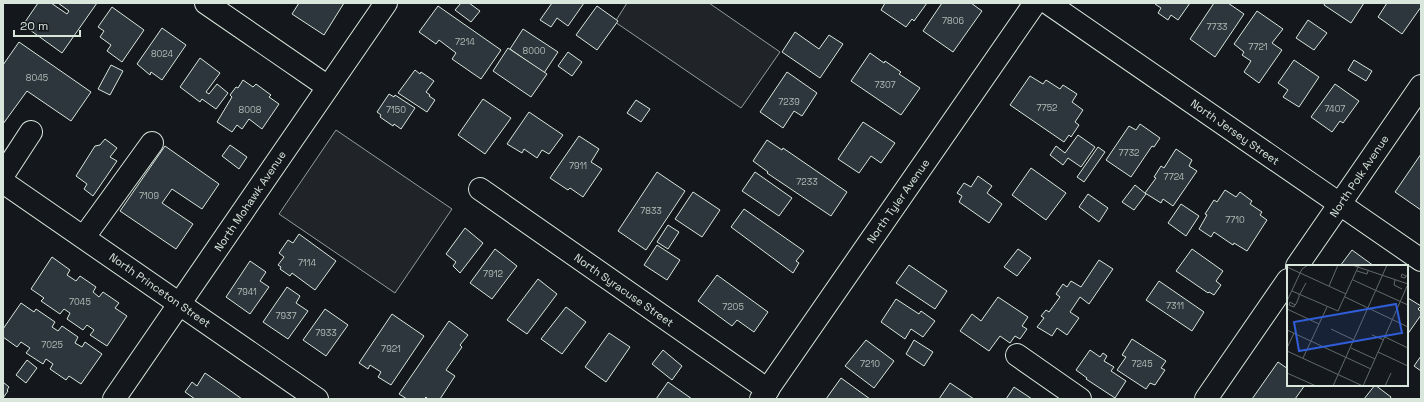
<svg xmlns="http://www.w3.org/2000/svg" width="1424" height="402" viewBox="0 0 1424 402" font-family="'Space Grotesk',sans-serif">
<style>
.green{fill:#202428;stroke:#939e99}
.building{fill:#2c363c;stroke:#d8e6dc}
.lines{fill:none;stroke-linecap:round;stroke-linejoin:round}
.minor-casing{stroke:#d8e6dc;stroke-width:24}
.minor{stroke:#14181c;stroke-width:22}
.labels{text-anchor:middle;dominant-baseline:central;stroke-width:3;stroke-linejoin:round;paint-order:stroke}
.number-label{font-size:9px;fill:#adbab4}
.street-label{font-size:11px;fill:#d8e6dc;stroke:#14181c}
.inset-road{fill:none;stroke:#626a69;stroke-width:1}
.view{fill:#305dd8;fill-opacity:0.15;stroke:#305dd8;stroke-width:2}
.inset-edge{fill:none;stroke:#d8e6dc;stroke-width:2}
</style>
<rect width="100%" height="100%" fill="#14181c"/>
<g class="green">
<path d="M627,3H709L780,52L741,108L615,22Z"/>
<path d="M336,130L452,209L395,293L279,214Z"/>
</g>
<g class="building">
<path d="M38,3H51L67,14L69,11L58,3H97L62,53L23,25Z"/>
<path d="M299,3H344L324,35L292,14Z"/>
<path d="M461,3H469L480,11L471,22L455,10Z"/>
<path d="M552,3H584L568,26L557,18L551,27L540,20Z"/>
<path d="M885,3H927L914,21L912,19L906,27L881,10Z"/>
<path d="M942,3H971L982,11L953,52L923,31Z"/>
<path d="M1156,3H1190L1178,20L1171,15L1168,20L1158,13L1161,8L1155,4Z"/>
<path d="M1214,3H1228L1244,14L1215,57L1190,39Z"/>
<path d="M1325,3H1364L1351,23L1324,5Z"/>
<path d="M1387,3H1421V7L1402,34L1378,17Z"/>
<path d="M438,6L501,50L481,79L452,59L456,53L439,40L436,44L419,32Z"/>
<path d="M597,6L618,21L597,50L576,35Z"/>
<path d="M112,7L144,30L122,62L107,51L111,45L100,37L104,31L98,27Z"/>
<path d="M1257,11L1283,29L1272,43L1282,50L1259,83L1244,72L1251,61L1242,55L1244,52L1234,44Z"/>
<path d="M1308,20L1327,33L1314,50L1296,38Z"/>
<path d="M162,28L186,45L162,80L151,72L150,75L137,64Z"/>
<path d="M523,29L558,52L544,73L510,49Z"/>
<path d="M795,32L819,49L829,35L843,44L820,78L782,52Z"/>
<path d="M19,42L91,92L71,121L27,91L3,124V65Z"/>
<path d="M508,48L547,74L531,97L493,71Z"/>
<path d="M568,52L582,62L572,76L558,66Z"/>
<path d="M870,53L884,63L885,61L901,72L899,74L920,88L901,115L851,81Z"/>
<path d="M200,58L220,73L206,92L209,94L217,84L228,93L216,109L202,99L200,102L180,87Z"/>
<path d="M1294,60L1319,77L1299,107L1283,97L1288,90L1278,83Z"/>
<path d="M1354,60L1372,71L1366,81L1348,70Z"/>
<path d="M111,65L123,71L110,95L98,89Z"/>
<path d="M415,70L420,74L421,72L434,81L426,92L430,95L429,96L435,100L427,112L398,93Z"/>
<path d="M787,72L817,93L802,116L794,111L783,128L760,112Z"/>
<path d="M1030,76L1043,84L1046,80L1060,89L1063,85L1077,94L1072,102L1083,110L1075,122L1079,125L1071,137L1069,135L1064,142L1010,105Z"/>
<path d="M243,80L253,87L256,84L271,95L269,97L279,104L262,129L249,119L242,129L237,125L232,132L217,122L232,97L230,95L236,87L238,88Z"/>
<path d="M1335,84L1359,101L1343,123L1340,121L1332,132L1311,117Z"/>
<path d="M389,94L394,97L395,95L415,108L401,129L394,124L393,126L380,117L381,115L377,112Z"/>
<path d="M483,99L511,118L485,154L458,135Z"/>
<path d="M636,100L650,109L641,122L627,113Z"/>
<path d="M529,112L563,135L549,154L542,150L537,158L524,149L522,153L507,144Z"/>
<path d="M863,122L895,143L881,163L871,156L859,173L838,159Z"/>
<path d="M1140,124L1160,138L1154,147L1152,146L1131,177L1106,160L1129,126L1136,130Z"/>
<path d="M1078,135L1095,147L1081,167L1068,158L1063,165L1050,155L1056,146L1065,153Z"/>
<path d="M579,136L599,149L591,162L602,169L583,197L570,188L568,190L550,178Z"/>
<path d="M105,139L117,148L110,157L117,161L93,196L84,189L87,184L76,176L95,146L100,145Z"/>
<path d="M767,140L782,150L783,148L847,192L831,216L767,173L768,172L753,161Z"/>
<path d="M230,145L247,157L239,169L222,156Z"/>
<path d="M165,146L219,184L202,209L172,189L162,203L193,224L176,249L120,211Z"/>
<path d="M1098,147L1105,152L1084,182L1077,177Z"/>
<path d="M1176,149L1192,160L1189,166L1197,171L1173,206L1163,199L1161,203L1145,193L1156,178L1154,177L1161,166L1164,168Z"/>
<path d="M1421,154V210L1395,192Z"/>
<path d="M1031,168L1066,193L1046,220L1012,195Z"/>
<path d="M657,172L685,191L646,250L618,231Z"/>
<path d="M755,172L792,198L779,216L742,191Z"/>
<path d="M978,176L992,186L987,193L1002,204L989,223L959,202L962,196L957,193L964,183L971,187Z"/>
<path d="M1135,185L1146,194L1134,210L1122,202Z"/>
<path d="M1225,190L1236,197L1240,192L1252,201L1250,204L1262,212L1260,215L1267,220L1247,251L1234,243L1233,245L1214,232L1211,237L1199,229L1207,215L1205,214L1214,200L1217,202Z"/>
<path d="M693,192L720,210L702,237L675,219Z"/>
<path d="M1088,194L1108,208L1099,222L1079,207Z"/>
<path d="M1181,204L1199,216L1186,236L1168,223Z"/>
<path d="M744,209L804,251L796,261L799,263L793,273L731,227Z"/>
<path d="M668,225L679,232L668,249L657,242Z"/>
<path d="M465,228L483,243L460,273L453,266L456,262L446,254Z"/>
<path d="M299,234L336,261L315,290L292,273L290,276L280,269L281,267L278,265L284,257L279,253L288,240L293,243Z"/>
<path d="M657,245L680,260L667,280L644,265Z"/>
<path d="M495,249L517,266L492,299L470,283Z"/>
<path d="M1018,249L1031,258L1017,276L1004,267Z"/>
<path d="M1192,249L1223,271L1216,281L1221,285L1214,295L1209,292L1208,293L1176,271Z"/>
<path d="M1352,250L1374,266H1340Z"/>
<path d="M52,257L70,270L67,275L76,281L80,276L96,287L93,292L99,297L103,292L119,303L115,308L127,316L107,346L90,335L94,330L87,325L83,330L67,319L70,313L64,309L60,314L41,301L44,298L31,289Z"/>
<path d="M1099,260L1113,269L1089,304L1080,297L1070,312L1079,318L1067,335L1057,328L1052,336L1037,327L1044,318L1041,316L1046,310L1049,312L1060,297L1056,294L1063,284L1067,287L1071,281L1081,287Z"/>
<path d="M250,261L266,272L260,281L269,287L250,314L226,297Z"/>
<path d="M909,265L947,291L935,309L896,283Z"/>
<path d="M717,275L768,312L754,332L737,320L732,326L698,301Z"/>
<path d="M538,279L557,294L527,334L507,320Z"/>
<path d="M1159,281L1204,312L1192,331L1146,300Z"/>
<path d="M287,287L300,296L296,303L308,311L288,339L263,322Z"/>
<path d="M998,297L1028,317L1022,326L1027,329L1020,339L1015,336L1010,343L1000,336L989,351L960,331L972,314L981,321Z"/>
<path d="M1408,298L1421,306L1418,309L1421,312V315L1407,335Z"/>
<path d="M896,299L919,314L921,311L935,321L923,337L911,329L905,339L881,322Z"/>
<path d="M21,303L34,312L36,309L55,322L52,327L58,331L62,326L78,337L75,343L82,347L85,342L102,354L81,384L69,376L66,380L50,369L53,364L46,359L43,364L26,353L30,348L21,342L17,347L3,337V329Z"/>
<path d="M566,307L586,322L562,354L541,339Z"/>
<path d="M325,309L348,325L326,356L303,340Z"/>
<path d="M392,314L424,336L391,385L378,377L381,372L370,365L368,369L359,363Z"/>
<path d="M449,321L468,335L460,345L462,347L446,370L455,376L440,399H428L426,397L424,399H407L399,394Z"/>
<path d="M609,333L630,347L606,382L585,367Z"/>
<path d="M1132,339L1166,361L1161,368L1165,370L1155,385L1150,383L1146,389L1117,370L1126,357L1122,355Z"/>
<path d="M866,340L894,361L874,388L845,366Z"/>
<path d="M914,340L933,352L924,366L906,354Z"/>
<path d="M663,350L682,366L672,380L652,364Z"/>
<path d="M1090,350L1100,357L1103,353L1107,356L1104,361L1114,367L1111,371L1126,381L1115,398L1086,379L1087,378L1076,370Z"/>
<path d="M1421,356V371L1414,366Z"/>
<path d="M27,360L37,368L26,383L16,375Z"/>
<path d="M1278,362L1288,369V385H1305L1295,399H1252Z"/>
<path d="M205,373L228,389L242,399H195L185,392L192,382L197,386Z"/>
<path d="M841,378L870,399H826Z"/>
<path d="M3,382L9,387L7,390L8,391L3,398Z"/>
<path d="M668,382L692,399H656Z"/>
<path d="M950,383L974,399H939Z"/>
<path d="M1375,385L1391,397L1390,399H1364Z"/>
<path d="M1014,387L1032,399H1006Z"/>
</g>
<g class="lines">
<defs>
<g id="minor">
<path d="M206,3L328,87"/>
<path d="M1048,3L1421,260"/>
<path d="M3,175L31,132"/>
<path d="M3,182L317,399"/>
<path d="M480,189L768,390"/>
<path d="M84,237L152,143"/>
<path d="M1297,266L1421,86"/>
<path d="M1017,355L1080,399"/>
<path d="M114,399L386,3"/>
<path d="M761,399L1035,3"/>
<path d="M1206,399L1288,280"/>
</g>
</defs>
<use href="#minor" class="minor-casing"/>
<use href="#minor" class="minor"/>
</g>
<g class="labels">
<g class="number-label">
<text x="953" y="21">7806</text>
<text x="1217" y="27">7733</text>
<text x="465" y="42">7214</text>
<text x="1258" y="47">7721</text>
<text x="534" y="51">8000</text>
<text x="162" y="54">8024</text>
<text x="37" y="78">8045</text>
<text x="885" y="85">7307</text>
<text x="789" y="102">7239</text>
<text x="1047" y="108">7752</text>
<text x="1335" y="109">7407</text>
<text x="250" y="110">8008</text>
<text x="396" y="110">7150</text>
<text x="1129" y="153">7732</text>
<text x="578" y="166">7911</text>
<text x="1174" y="177">7724</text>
<text x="807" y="182">7233</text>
<text x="149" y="196">7109</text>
<text x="651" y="211">7833</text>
<text x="1235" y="220">7710</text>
<text x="307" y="263">7114</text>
<text x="493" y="274">7912</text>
<text x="247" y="292">7941</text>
<text x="80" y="302">7045</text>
<text x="1175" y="306">7311</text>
<text x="733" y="307">7205</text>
<text x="286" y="316">7937</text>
<text x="326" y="333">7933</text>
<text x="52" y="345">7025</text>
<text x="391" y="349">7921</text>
<text x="870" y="364">7210</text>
<text x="1142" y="364">7245</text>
</g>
<g class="street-label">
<text transform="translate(1235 132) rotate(35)">North Jersey Street</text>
<text transform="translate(1359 176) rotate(-56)">North Polk Avenue</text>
<text transform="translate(250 201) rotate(-56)">North Mohawk Avenue</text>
<text transform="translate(898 201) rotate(-55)">North Tyler Avenue</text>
<text transform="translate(160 290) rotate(35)">North Princeton Street</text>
<text transform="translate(624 290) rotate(35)">North Syracuse Street</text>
</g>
</g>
<g transform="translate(1287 265)">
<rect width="121" height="121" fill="#14181c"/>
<path class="inset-road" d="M65,0L121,19M0,2L59,29M70,6L80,9L81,6M119,11L118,13L114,12L115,9L119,11H121M66,15L121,40M108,15L107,20L115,24M42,21L51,0M5,26L51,46L72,0M13,29L19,18M58,32L121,62M0,36L15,4L21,0M8,40L3,37L2,40L7,42L8,40L9,39L12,32V29M0,44L32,59M44,64L67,75M0,65L84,104M85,70L97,75M98,72L121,83M0,83L7,68M64,83L88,94M0,86L76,121M91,87L121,101M16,93L40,42M0,108L29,121M46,121L100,0M76,121L121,19M98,121L104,108"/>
<path class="view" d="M109,39L115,68L12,86L7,57Z"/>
<rect width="121" height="121" class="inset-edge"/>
</g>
<rect width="1424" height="402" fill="none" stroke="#d8e6dc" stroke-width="8"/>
<path d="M14 30v6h66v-6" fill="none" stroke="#d8e6dc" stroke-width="2"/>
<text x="20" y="30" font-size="12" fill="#d8e6dc" stroke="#14181c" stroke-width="3" paint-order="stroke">20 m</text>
</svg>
